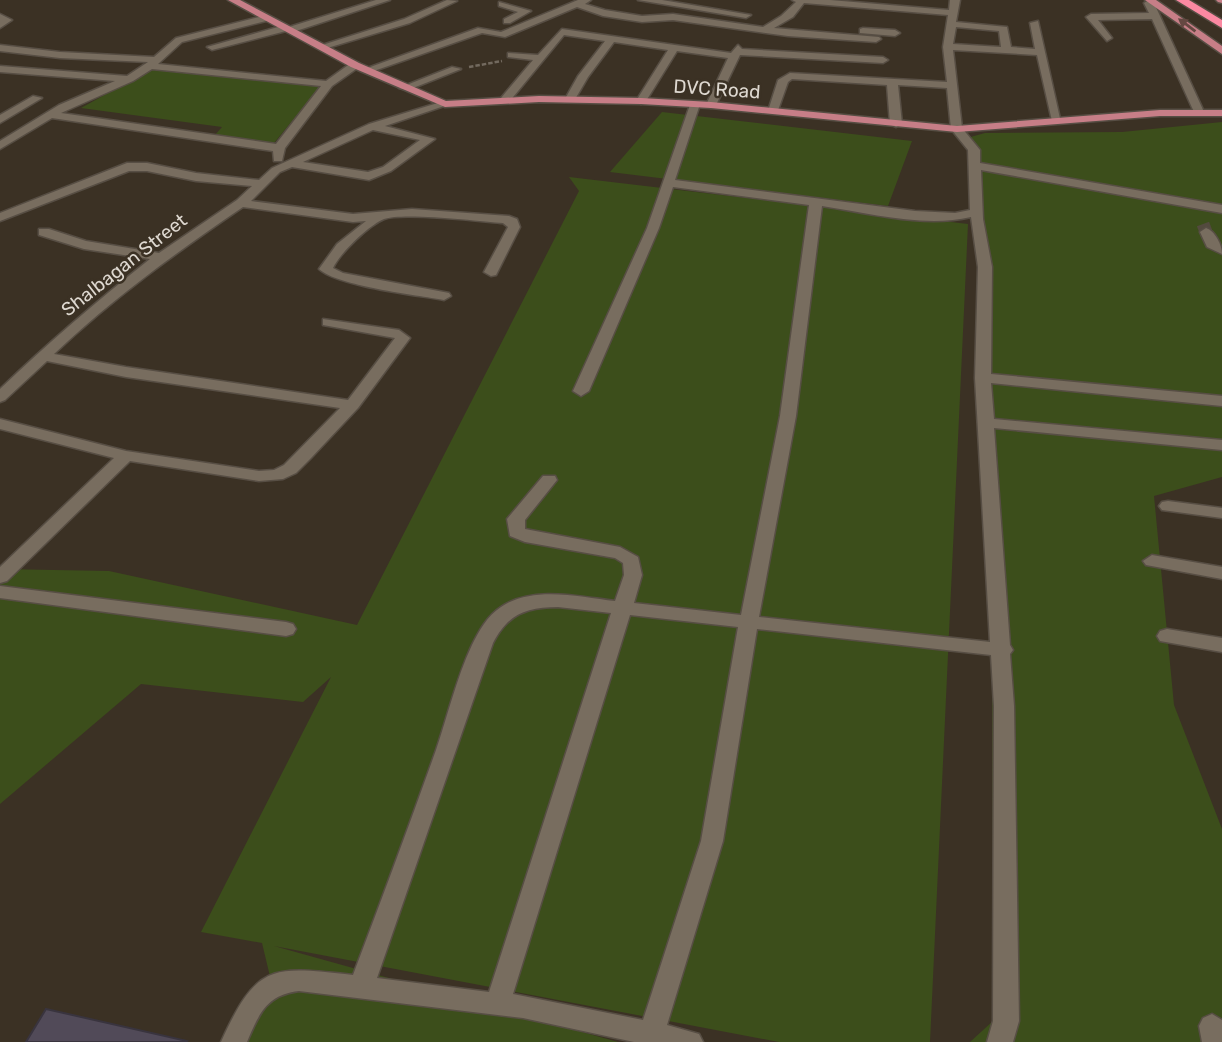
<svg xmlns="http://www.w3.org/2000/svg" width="1222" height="1042" viewBox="0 0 1222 1042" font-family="Rubik,sans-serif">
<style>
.green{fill:#3c4e1b}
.building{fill:#514a58;stroke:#39343e;stroke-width:2}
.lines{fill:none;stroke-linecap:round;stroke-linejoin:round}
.minor-tunnel{stroke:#534a3e;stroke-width:13;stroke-dasharray:13 7;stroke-linecap:butt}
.minor-casing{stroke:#574e44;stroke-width:3}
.major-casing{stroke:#574e44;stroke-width:3}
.highway-casing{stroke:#574e44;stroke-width:3}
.path{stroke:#72695e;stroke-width:2.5;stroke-dasharray:4.5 2;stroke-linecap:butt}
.minor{fill:#786d5f;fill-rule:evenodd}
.major{fill:#c77e87;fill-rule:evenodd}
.highway{fill:#fb89a2;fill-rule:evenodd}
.oneway{fill:#654842}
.labels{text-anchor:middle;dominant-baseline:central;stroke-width:5;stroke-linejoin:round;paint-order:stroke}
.far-street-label{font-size:19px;fill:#ded8d0;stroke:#3b3124}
</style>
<rect width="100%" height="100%" fill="#3b3124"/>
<g class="green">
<path d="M153,68L321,86L274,143L215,135L222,127L81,108Z"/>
<path d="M662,112L912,141L888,206L610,172Z"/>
<path d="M1222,122V477L1154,496L1174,705L1222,829V1042H970L993,1021L991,267L967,138L985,133L1122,132Z"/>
<path d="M569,177L968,224L930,1042H779L274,946L618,1042H244L273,989L262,943L201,932L331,677L303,702L141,684L0,804V569L109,571L357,625L579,191Z"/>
</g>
<path class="building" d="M46,1009L187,1041L186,1042H26Z"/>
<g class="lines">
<path class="minor-tunnel" d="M1203,224L1206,232"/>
<defs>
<g id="minor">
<path d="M376,0H390L293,32L286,31L212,50L207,47L285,25L289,27Z"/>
<path d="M447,0L457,1L410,23L324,49L316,47L404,19Z"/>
<path d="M578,0H591L585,4L605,10L642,16L673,14L763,27L781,16L796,2L792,0H830L949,10L950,0H960L956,22L1007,27L1011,47L1035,49L1030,23L1038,21L1061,123L1052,121L1037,55L953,50L962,128L980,150V163L1222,205V213L981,170L983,219L992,267L991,374L1222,396V406L991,383L994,419L1222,440V450L994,428L1010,645L1013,650L1010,654L1014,706L1019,1021L1013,1042H987L993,1021L994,706L991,655L757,629L723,841L667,1025L699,1034L703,1042H634L523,1018L299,991C266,995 259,1014 247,1042H221C257,963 271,966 353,975C381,901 409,826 436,750C448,715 456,679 472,645C479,631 487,616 501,607C533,585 580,597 615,601L624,575L623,563L615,558L525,542L510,536L507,519L543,476H555L557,480L525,520V529L620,547L638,557L642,575L634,603L741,615L780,416L809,205L673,187L659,228L589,391L581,396L573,391L647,228L691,102L700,104L675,180L915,211L955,213L970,210L968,150L951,129L947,88L898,85L902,124L896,127L890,124L887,85L792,79L788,82L777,113L768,111L778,80L790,73L947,82L943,47L948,15L804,3L793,17L774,28L879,37L881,39L876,42L788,36L673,20L642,22L603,16L577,7L505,37L482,33L371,72L362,70L478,28L501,32ZM956,27L999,31L1001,47L953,44ZM822,206C869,213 924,228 971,217L978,267L975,378L990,642L759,617L796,416ZM558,607L611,613L489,992L377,978L493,643C508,614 526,607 558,607ZM630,615L738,627L701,841L643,1020L513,994Z"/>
<path d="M638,0H662L751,15L746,18Z"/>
<path d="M1149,0L1154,3L1204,112L1203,114L1194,112L1152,19L1098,20L1112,38L1107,41L1086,17L1091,14L1149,13L1144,3Z"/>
<path d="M499,2L531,11L510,23H504V19L518,12L499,6Z"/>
<path d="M0,14L12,20L0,28Z"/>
<path d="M267,15L272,18L270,20L182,42L158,64L326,81L351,63H359V67L332,86L285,148L282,161H274L273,151L52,118L0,149V141L59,105L115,81L0,72V66L127,76L148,62L60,58L0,51V45L60,52L154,57L176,38ZM152,69L321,86L276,144L61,113L133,81Z"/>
<path d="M863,28L895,30L900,33L895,36L860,33V29Z"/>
<path d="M562,29L731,53L738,45L742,49L883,57L888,60L883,63L740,55L716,105L711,108L706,105L728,58L677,51L646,101L641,104L636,101L668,50L614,42L588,77L574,101L570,102L565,99L578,76L605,41L564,35L509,102H501V98L533,60L508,57V53L538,55Z"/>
<path d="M452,67L461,69L408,90L399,88Z"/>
<path d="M33,96L42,98L0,123V115Z"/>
<path d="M441,102L450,104L385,126L435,139L391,171L369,180L292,167L280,172L251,201L353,214L412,209L509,216L517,219L520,227L496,275L491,276L484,272L508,227L503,223C479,221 402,212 384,219C369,225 340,253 333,268L343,273L449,293L451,296L444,300C417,295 337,286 319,269L337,244L366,221L353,222L243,207C177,252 113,298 54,354L126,367L348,400L395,338L323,325V319L399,330L410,338L358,408L311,458L296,473L283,479L259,481L130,461L7,581L0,583V567L114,458L0,429V419L126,451L259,471L274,470L284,465L340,408L126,377L47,361L5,400L0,402V389C48,343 97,301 150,259L84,249L39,235V229H49L86,241L159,253L237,200L252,186L196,181L147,171H129L0,221V213L127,163H147L196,173L259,180L272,168L369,124ZM373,130L420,140L383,167L368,172L303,162Z"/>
<path d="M1206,228C1215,231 1222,245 1222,254L1207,247L1200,232Z"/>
<path d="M1168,501L1222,508V518L1162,510L1159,506L1162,502Z"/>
<path d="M1152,555L1222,567V579L1146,565L1143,561Z"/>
<path d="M0,586L286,622L293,624L296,629L293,634L286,636L0,598Z"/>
<path d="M1167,629L1222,638V652L1160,641L1157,636L1160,631Z"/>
<path d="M1212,1014L1222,1020V1042H1202L1199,1026L1203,1018Z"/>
</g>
<g id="major">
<path d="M228,0H240L359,63L446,101L539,96L641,98L711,102L957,126L1160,110H1222V116H1160L957,132L711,108L641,104L539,102L445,107L351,67Z"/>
<path d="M1145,0H1156L1222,46V54Z"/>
<path d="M1216,0H1222V3L1218,2Z"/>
</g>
<path id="highway" d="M1176,0H1189L1222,20V28Z"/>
</defs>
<use href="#minor" class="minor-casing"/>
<use href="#major" class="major-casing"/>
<use href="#highway" class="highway-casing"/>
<path class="path" d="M469,67L502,61"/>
<use href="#minor" class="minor"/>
<use href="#major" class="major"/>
<use href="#highway" class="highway"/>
</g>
<defs><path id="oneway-solid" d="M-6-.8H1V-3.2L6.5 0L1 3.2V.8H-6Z" transform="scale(1.75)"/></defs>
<use class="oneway" href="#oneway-solid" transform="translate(1187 25) rotate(-143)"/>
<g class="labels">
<g class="far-street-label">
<text transform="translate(717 89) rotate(4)">DVC Road</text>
<text transform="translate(124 265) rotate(-38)">Shalbagan Street</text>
</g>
</g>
</svg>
